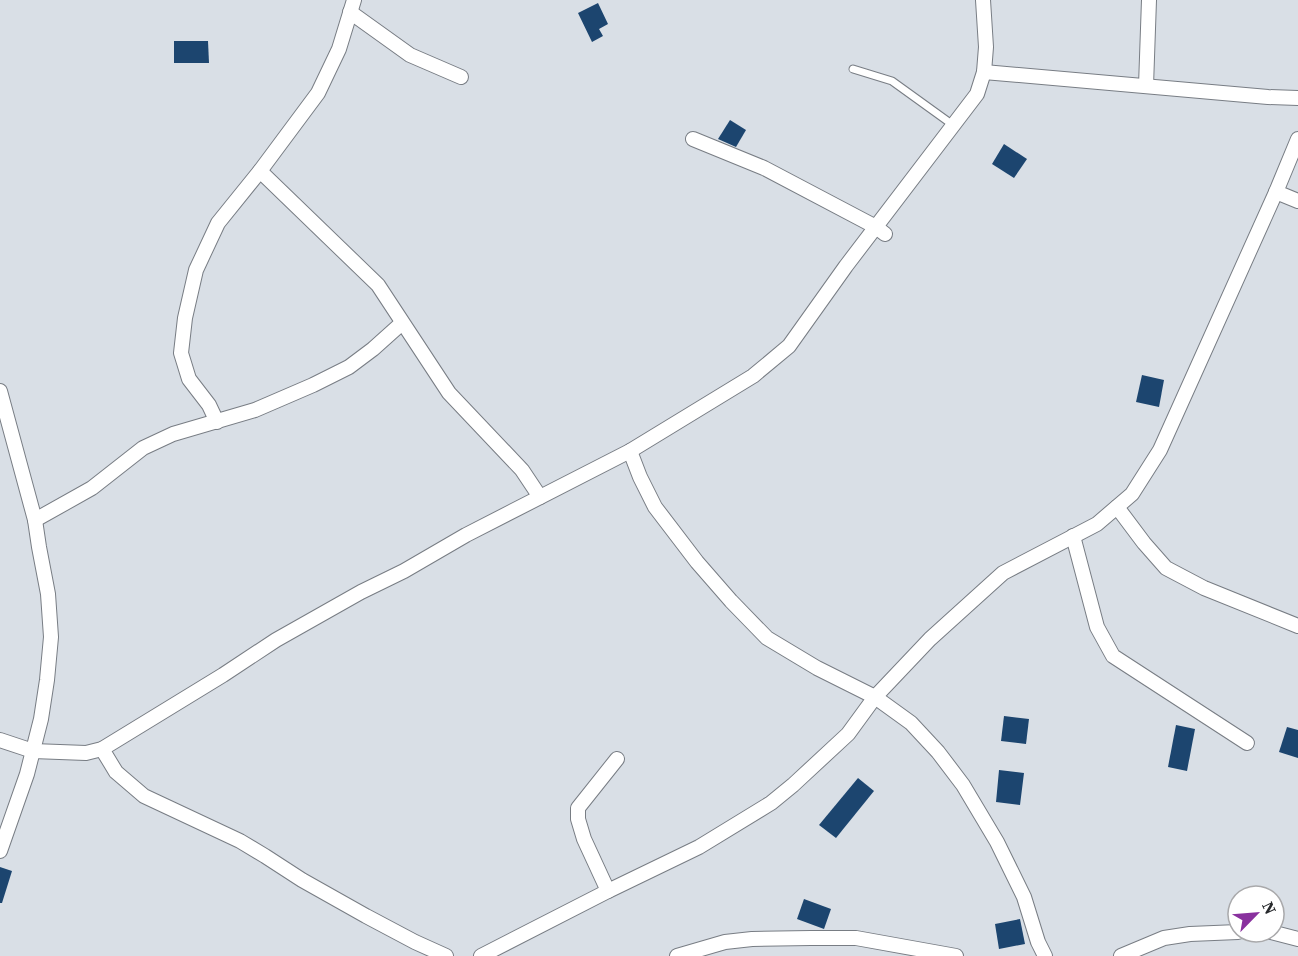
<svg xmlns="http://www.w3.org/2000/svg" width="1298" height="956" viewBox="0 0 1298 956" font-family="'Source Serif 4',serif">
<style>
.building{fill:#1c456f}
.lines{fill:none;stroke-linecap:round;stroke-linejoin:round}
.service-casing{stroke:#787d84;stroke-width:9}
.minor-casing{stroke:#787d84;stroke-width:16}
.service{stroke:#fff;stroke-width:7}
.minor{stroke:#fff;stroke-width:14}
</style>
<rect width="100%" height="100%" fill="#d9dfe6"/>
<g class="building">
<path d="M598,3L608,24L599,29L603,36L592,42L578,13Z"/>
<path d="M174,41H208L209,63H174Z"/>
<path d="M730,120L746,130L736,147L718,139Z"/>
<path d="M1004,144L1027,159L1014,178L992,164Z"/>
<path d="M1142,375L1164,380L1159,407L1136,402Z"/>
<path d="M1004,716L1029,719L1026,744L1001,741Z"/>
<path d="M1176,725L1195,729L1187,771L1168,767Z"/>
<path d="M1287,727L1298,730V758L1279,752Z"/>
<path d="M999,770L1024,773L1020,805L996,802Z"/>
<path d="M858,778L874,791L836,838L819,825Z"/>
<path d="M0,867L12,871L2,903H0Z"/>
<path d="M804,899L831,909L824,929L797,919Z"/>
<path d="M1020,919L1025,944L999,949L995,924Z"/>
</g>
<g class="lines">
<defs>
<path id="service" d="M853,69L892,81L953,125"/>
<g id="minor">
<path d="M350,12L410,55L461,77"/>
<path d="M984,72L1268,97L1298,98"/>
<path d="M1146,86L1149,0"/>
<path d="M693,139L764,168L876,227L885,234"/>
<path d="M260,171L378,285L449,393L522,470L540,497"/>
<path d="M1276,192L1298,201"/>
<path d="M0,391L35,520L39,547L48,594L51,637L47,680L41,719L27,774L0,851"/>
<path d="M217,422L209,405L189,379L181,353L185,318L196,270L218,223L260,171L318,93L339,49L354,0"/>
<path d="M630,451L640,477L655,507L697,562L731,601L767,638L817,668L875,697L911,723L938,752L963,785L997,842L1024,897L1038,942L1045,956"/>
<path d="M1117,507L1144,543L1166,568L1204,588L1298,626"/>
<path d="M35,520L92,488L143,448L173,434L255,410L313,385L349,367L373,349L402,323"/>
<path d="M1073,536L1097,627L1113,656L1247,743"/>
<path d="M0,740L33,751L86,753L102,749L223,675L276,640L361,592L404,571L466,535L630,451L753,376L789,346L846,266L977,94L984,72L986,47L983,0"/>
<path d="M102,749L116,772L144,796L240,841L265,856L302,880L366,916L415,942L446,956"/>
<path d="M608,891L584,839L578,819V808L617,759"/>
<path d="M1256,932H1271L1298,939"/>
<path d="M481,956L608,891L699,847L771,803L793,785L848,734L875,697L930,639L1003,573L1097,524L1132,494L1160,450L1276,192L1298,139"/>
<path d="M677,956L725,942L752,939L811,938H856L956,956"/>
<path d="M1121,956L1164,938L1190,934L1238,932"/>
</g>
</defs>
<use href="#service" class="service-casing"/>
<use href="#minor" class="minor-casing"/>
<use href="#service" class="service"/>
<use href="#minor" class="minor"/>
</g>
<g transform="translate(1256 914) rotate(65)"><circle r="28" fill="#ffffff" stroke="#a9a9ab" stroke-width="1.5"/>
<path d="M0-4.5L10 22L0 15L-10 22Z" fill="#89319e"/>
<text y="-9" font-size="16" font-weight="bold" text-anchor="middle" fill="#27292c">N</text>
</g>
</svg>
